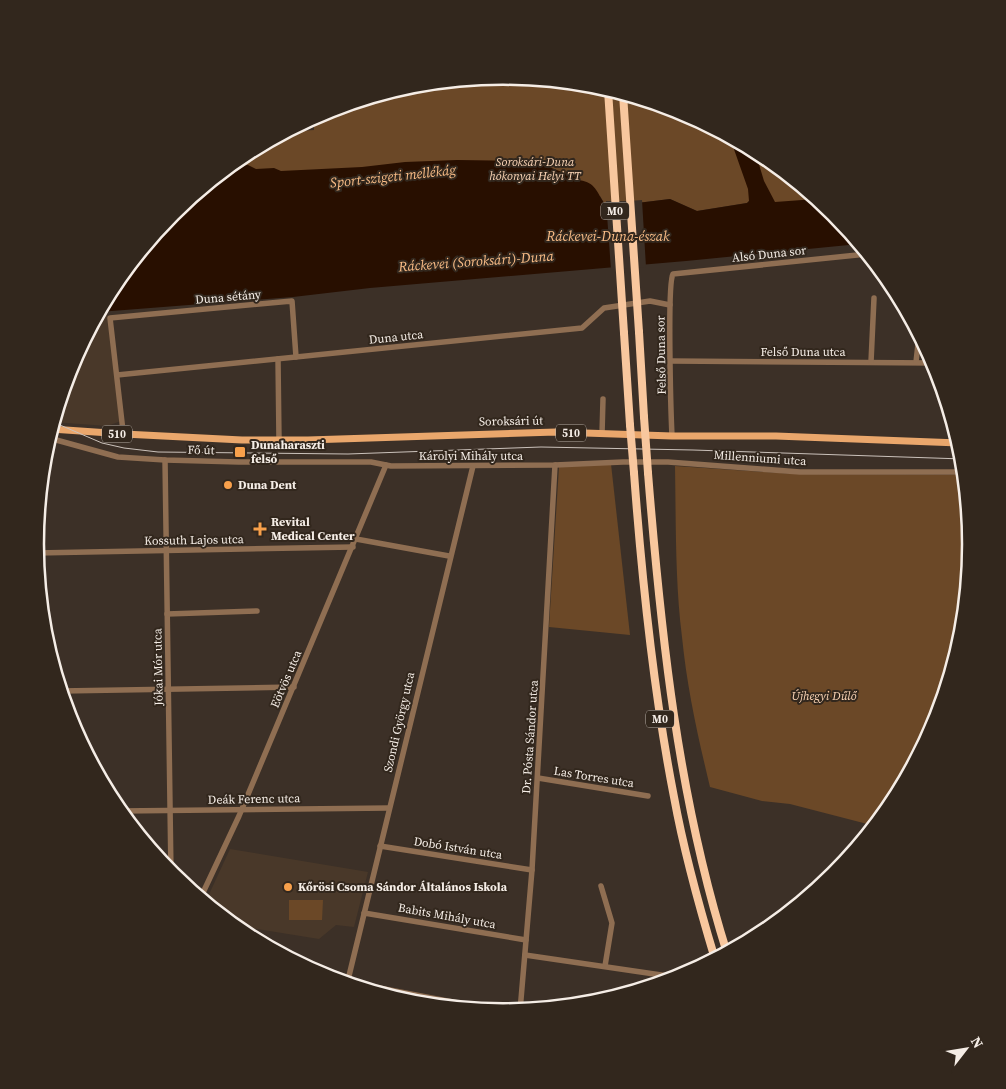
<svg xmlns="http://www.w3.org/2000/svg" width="1006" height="1089" viewBox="0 0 1006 1089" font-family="'Source Serif 4',serif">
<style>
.built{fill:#493829}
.green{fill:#6b4827}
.water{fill:#280f00}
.pier{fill:#3c3027}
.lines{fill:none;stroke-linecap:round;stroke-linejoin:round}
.minor{stroke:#8f6e52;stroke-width:5.5}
.major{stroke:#eaa76c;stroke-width:7}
.highway{stroke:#f8c79e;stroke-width:8}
.tram{stroke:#cbc2bb;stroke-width:1}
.highway-bridge{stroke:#f8c79e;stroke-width:8}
.poi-dot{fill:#f8a04b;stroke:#32271d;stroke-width:2}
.labels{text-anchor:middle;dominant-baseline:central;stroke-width:4;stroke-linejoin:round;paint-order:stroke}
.shield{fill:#32271d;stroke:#bab2aa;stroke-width:1}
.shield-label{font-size:11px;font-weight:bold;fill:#f5ede6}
.park-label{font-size:12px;font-style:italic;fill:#fcd6b7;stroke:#32271d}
.street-label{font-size:12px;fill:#f5ede6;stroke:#32271d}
.poi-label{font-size:12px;font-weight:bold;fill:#f5ede6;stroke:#32271d;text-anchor:start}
.water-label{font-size:14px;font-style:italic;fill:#f9bc86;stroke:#32271d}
.rim{fill:none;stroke:#f5ede6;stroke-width:2.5}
</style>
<rect width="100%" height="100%" fill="#3c3027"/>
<g class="built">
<path d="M99,312H107L121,421L107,426L53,422L71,365Z"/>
<path d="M230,849L368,872L354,927L336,925L319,939L232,925L205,903Z"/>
</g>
<g class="green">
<path d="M503,77L595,86L682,112L763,156L816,199L781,203L749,201L747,203L697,211L670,199L629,204L604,203L600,196L172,213L243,155L286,132L314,130V118L324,112L412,85L438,84L439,83Z"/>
<path d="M611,464L630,635L549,627L559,467Z"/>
<path d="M675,466L794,474L964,475L971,545L962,636L935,724L892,805L875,826L790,804L762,801L710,787C698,737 687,688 682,637C675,581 676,523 675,466Z"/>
<path d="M289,900H323L322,920H289Z"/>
</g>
<path class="water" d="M730,138L755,151L764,181L775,202L816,199L834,214L859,244L686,261L370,288L293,297L99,312L114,284L172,213L230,166L248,165L256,169L274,168L281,171L362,167L405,162L457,160L522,161L549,167L567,174L572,173L577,180C594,181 596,190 604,203L629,204L670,199L697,211L747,203L749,201L748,189Z"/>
<path class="pier" d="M642,200L646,267L611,270L606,201H629Z"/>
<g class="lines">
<g class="minor">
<path d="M278,359L279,440"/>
<path d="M671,361L934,363"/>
<path d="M871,362L874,298"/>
<path d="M916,362L919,335"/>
<path d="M117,375L582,328L604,308L650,301L670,305"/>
<path d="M123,431L110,318L292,301L296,357"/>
<path d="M602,434L603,399"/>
<path d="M672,436C671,415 667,284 673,274L867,254"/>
<path d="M49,438L118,457L165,460L239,462H371L391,466L555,465L623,462H668L800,472H964"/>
<path d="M165,460L171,874"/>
<path d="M356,539L449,556"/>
<path d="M36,553L353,547"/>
<path d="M167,614L257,611"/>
<path d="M61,691L294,687"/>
<path d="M538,778L648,796"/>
<path d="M120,811L389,808"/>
<path d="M380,846L532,870"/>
<path d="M601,886L612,923L605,966"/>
<path d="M200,899L239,816L386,465"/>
<path d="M364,913L526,940"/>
<path d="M525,955L668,976"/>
<path d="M332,979L505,1012"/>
<path d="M347,984L473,466"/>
<path d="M520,1011L532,870L555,465"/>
</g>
<path class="major" d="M51,429L124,434L242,440H308L556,432L672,436H776L959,443"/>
<g class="highway">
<path d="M639,332L644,417"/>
<path d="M624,333L630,425"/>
<path d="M634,473C642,581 653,690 674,797C684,852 699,906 715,959"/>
<path d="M648,473C661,635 678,797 727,953"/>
</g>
<path class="tram" d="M53,422L102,443L124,448L158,452L348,454L541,447L693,450L963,459"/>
<g class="highway-bridge">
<path d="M608,90L624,333"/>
<path d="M623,94L639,332"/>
<path d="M644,417L648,473"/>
<path d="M630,425L634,473"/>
</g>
</g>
<g class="poi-dot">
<rect x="234" y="446" width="12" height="12" rx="2.5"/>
<circle cx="228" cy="485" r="5"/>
<path d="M257.5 521.5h5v5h5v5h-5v5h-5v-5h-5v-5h5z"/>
<circle cx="288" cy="887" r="5"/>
</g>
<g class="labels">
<g class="shield">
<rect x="601" y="202.5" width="28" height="17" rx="4"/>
<rect x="556" y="424.5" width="30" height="17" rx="4"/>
<rect x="102" y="425.5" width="30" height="17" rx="4"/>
<rect x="646" y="710.5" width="28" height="17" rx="4"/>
</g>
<g class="shield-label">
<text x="615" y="211">M0</text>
<text x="571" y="433">510</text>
<text x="117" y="434">510</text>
<text x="660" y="719">M0</text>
</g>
<g class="park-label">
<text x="535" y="162">Soroksári-Duna<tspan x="535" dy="14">hókonyai Helyi TT</tspan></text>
<text x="824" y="696">Újhegyi Dűlő</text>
</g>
<g class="street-label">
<text transform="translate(769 254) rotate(-6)">Alsó Duna sor</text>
<text transform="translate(228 297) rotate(-5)">Duna sétány</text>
<text transform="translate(396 337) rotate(-6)">Duna utca</text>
<text x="803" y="352">Felső Duna utca</text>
<text transform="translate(661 355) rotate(-91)">Felső Duna sor</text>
<text transform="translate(511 421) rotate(-1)">Soroksári út</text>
<text transform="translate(201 450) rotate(1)">Fő út</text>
<text x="471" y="456">Károlyi Mihály utca</text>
<text transform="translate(760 458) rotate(4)">Millenniumi utca</text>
<text transform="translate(194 540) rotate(-1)">Kossuth Lajos utca</text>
<text transform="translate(158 667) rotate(-91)">Jókai Mór utca</text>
<text transform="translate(286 679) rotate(-67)">Eötvös utca</text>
<text transform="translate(399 722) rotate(-77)">Szondi György utca</text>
<text transform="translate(530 737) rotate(-86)">Dr. Pósta Sándor utca</text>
<text transform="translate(594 777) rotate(9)">Las Torres utca</text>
<text transform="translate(254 799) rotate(-1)">Deák Ferenc utca</text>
<text transform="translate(458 848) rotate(9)">Dobó István utca</text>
<text transform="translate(447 916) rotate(10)">Babits Mihály utca</text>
</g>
<g class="poi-label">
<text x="251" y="445">Dunaharaszti<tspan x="251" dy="14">felső</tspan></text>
<text x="238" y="485">Duna Dent</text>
<text x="271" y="522">Revital<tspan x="271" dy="14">Medical Center</tspan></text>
<text x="298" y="887">Kőrösi Csoma Sándor Általános Iskola</text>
</g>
<g class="water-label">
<text transform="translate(393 176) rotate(-6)">Sport-szigeti mellékág</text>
<text x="608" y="236">Ráckevei-Duna-észak</text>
<text transform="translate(476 261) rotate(-4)">Ráckevei (Soroksári)-Duna</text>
</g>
</g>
<path d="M0 0H1006V1089H0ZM44 544a459 459 0 1 1 918 0a459 459 0 1 1-918 0Z" fill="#32271d" fill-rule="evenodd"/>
<path class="rim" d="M44 544a459 459 0 1 1 918 0a459 459 0 1 1-918 0Z"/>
<g transform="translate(966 1049) rotate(59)" stroke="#32271d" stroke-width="4" paint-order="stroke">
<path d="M0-4L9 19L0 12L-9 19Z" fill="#f5ede6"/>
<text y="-8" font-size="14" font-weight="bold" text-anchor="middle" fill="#f5ede6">N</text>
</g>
</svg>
